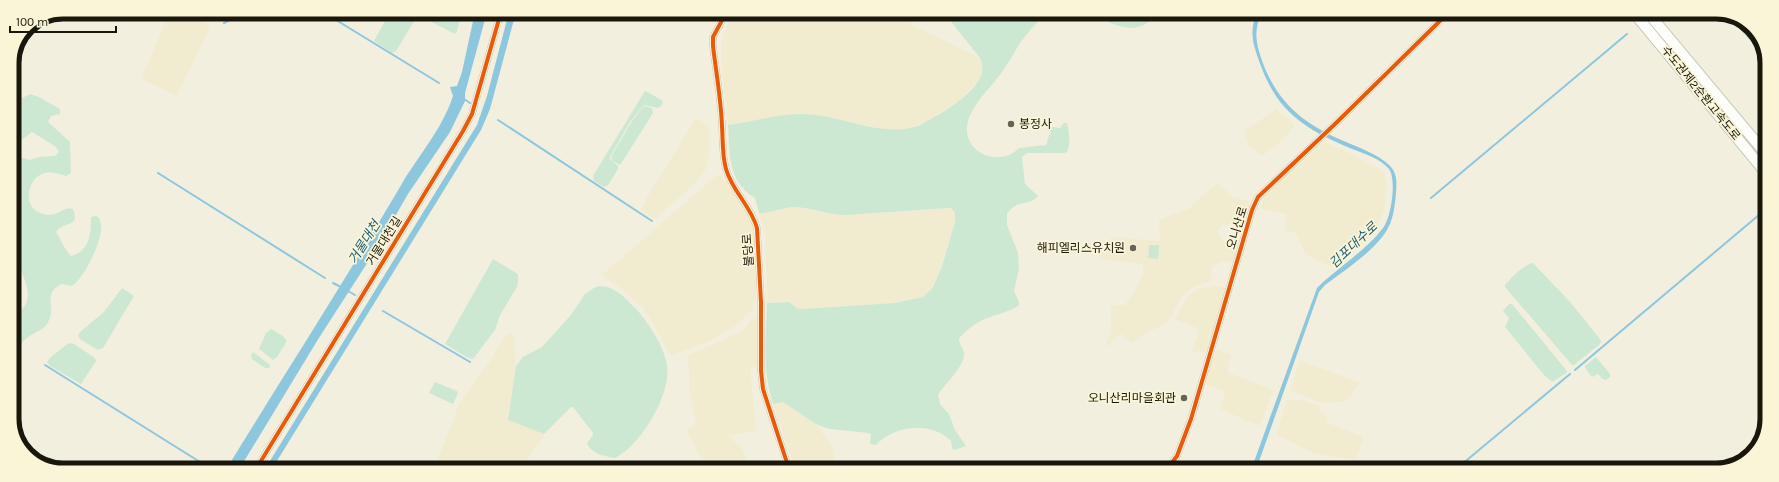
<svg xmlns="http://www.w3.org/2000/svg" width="1779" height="482" viewBox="0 0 1779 482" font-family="Karla,'Noto Sans KR',sans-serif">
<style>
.built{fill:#f1ecd0}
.green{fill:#cce8d2}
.water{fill:#8cc7de}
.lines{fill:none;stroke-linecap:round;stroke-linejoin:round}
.stream{stroke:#8cc7de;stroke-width:2}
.minor-casing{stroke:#c6c4b7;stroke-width:7}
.motorway-casing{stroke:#c6c4b7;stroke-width:12}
.minor{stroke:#fdfdfa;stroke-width:5.5}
.motorway{stroke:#fdfdfa;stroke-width:10}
.cycleway-casing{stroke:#faf5d7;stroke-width:6}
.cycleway{stroke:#e8590c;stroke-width:4}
.poi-dot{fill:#656356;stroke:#faf5d7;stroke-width:1.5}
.labels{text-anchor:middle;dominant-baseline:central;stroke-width:3.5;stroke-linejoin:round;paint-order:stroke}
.street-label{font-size:12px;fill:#19170c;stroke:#faf5d7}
.poi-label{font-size:12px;fill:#19170c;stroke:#faf5d7;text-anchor:end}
.water-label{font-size:13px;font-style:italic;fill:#195c77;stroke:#faf5d7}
.rim{fill:none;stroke:#19170c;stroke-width:5}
</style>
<rect width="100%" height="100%" fill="#f2efdf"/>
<g class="built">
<path d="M170,12H176L206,23L209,25L210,27L177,96L142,79V77Z"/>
<path d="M735,13H915L910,24L980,58L982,65V72L979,81L959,101L929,120L909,129H882L803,114L728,125L722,73L721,43L725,30Z"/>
<path d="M1277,109L1295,125L1283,140L1262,156L1248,145L1244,131Z"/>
<path d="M696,118L709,126L710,131L709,154L706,169L695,183L655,219L640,209Z"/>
<path d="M1323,141L1346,151L1381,170L1385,174L1387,186L1384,211L1380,221L1373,232L1359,246L1331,267L1305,254L1296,233L1287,231L1285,228L1287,214L1263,210L1261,199L1312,149Z"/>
<path d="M719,175L728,183L742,204L753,225L757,277L756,298L751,311L737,325L710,341L673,355L670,354L653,323L642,307L622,289L605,278L603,274L715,177Z"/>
<path d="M1218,182L1231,196L1235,198L1246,200L1249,202L1250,206L1245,219L1222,226L1218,230V233L1226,246L1236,253L1233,261L1221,262L1212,267L1211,281L1195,286L1184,293L1170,318L1164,324L1141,336L1131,343L1120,333L1109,346L1106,344L1111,331V306L1125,305L1137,287L1143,274V264L1100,259V254L1109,245L1111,237L1160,241L1159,220L1190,208Z"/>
<path d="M796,207L846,215L948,208H951L955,213V221L937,279L929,292L923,298L895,303L802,309H798L789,302L767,303L765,235L759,213Z"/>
<path d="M1215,286L1226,287L1207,353L1192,352L1199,329L1175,319L1186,299L1192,293L1199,289Z"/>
<path d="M754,318L758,320V367H750L756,429L755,431L729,435L728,437L741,446L747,459L754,469H710L700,456L686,431L693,426L696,423L690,396L688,355L710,346L742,331Z"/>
<path d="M510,334H513L514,338L516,366L508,419L544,434L542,440L519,469H434L460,402L490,361L505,336Z"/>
<path d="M1216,349L1231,355L1227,372L1273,390L1260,426L1220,409L1225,391L1204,384Z"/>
<path d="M1301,361L1329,371L1361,383L1345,401L1340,402L1323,403L1290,391L1299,363Z"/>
<path d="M1287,400H1303L1319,406L1320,411L1326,416V422L1363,437V440L1355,460L1316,454L1277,435V432Z"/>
<path d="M783,402L816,424L833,448L837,469H793L791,457L773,404Z"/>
</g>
<g class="green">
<path d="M390,12L407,14L410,12H462L457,31L455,34L418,15L396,51L392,53L374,41Z"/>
<path d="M946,13H1046C1037,22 1028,32 1020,43C1013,54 1007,66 999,76C988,90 975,102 969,118C957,150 998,170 1019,148L1046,145L1052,127L1060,128L1064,123H1067C1069,132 1071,143 1067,152L1064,153H1027L1022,157L1025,184L1038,196C1029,207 1017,198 1007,214V225L1018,253L1019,268L1014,291L1019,302V305C1010,312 1000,313 990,317C977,321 968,329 959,338C959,345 963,347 964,353C966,365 944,385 938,395L940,404L949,414L955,430L966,446L954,450L952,448L951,441C931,421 895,425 876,445L870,444L871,435L869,433L829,429L816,424L783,402L773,404C762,371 766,337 767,303L789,302L798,309H802L895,303L923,297L933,287L942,266L955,222V213L951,208H948L846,215C829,215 814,208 796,207C783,207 772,213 759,213L755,198C727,181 730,154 728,125C753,122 779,113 804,114C842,115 880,138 918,126C937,116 976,95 982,73C983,68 982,63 980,58L949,19Z"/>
<path d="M1093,13H1160C1153,18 1147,25 1138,27C1124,31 1105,21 1093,13Z"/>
<path d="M645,91L660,99L663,101L662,105L658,108L644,105L630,122L610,157V159L618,166V169L608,185L604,187L594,181L593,176Z"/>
<path d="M30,94L39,97L60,109V114L51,116L48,122L70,142L71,173L66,176C58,174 49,170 42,174C28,179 23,205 38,212C58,221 62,205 73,209C81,228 62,221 56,232L66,250L71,256C90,251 91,233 91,217L96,216L99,218C101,222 102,226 101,230C100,245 84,278 72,286L61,284C42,295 56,305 49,320C46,330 34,332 27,338C22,342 19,348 12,348V315C34,307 29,288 21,271L16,270L12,274V155L30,160L39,157L55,156L59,152L55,146L32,132L23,139L12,140V117L18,113L17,101Z"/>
<path d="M644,106L652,108L653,113L622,162L620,165L613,161L611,157L632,121Z"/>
<path d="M1149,245H1159L1158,259L1148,258Z"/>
<path d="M493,259L518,274V282L517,287L500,315L495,330L473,359L466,357L445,344Z"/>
<path d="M1533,263L1571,303L1600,339L1601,342L1600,344L1574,365H1572L1505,287V285C1512,277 1523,265 1533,263Z"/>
<path d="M599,286C614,286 622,295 632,305C646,318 665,347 667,366C671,395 641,445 615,458C604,456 591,454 587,443L593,435V433L573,407H571L544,434L508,420L516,366L523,357L542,347L571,315L585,294L594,288Z"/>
<path d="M122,288L134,296L103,348L98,350L80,339L78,335L80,332L104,312Z"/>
<path d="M1509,304H1512L1567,371L1566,373L1552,382L1544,375L1505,327L1509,318L1503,311Z"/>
<path d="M271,329L283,336L287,341L277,357L273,360L259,349L266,333Z"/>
<path d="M69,343L74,344L95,358L96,361L81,384L50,366L47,362L52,356Z"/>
<path d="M253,352L270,365L269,368H265L252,359L251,356Z"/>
<path d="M1596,357L1610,374V377L1606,380L1603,379L1598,374L1592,377L1586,369L1585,366Z"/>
<path d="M435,382L457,391L458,393L453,404L429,393Z"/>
</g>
<g class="water">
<path d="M475,12H487L465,93V101L450,132L408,194L375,251L317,341L240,468H227C284,375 344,282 400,187C417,157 442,130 453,96L450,87L457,86L462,72Z"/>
<path d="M509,12H516L490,109L481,130L272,469H265L477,125L487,96Z"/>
<path d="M1257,13H1262C1252,32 1257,47 1264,66C1280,106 1307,126 1346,142C1360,148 1377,154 1389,165C1397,172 1397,182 1396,193C1395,203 1394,216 1389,226C1379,248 1345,270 1325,285L1319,292L1256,470H1251L1317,288L1322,283C1342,265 1366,250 1383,228C1391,218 1397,180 1389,169C1381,159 1363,153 1352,149C1307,130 1278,113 1261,66C1254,47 1248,32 1257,13Z"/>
<path d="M1727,14L1754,30L1766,58L1732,20Z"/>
</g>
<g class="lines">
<g class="stream">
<path d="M323,12L439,83"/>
<path d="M224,23L235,17L250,12"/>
<path d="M464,99L470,103"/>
<path d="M498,120L652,221"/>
<path d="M158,173L325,278"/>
<path d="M1431,198L1627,34"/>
<path d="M333,283L341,287"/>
<path d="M348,291L355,295"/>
<path d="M383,311L470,362"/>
<path d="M45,365L208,467"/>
<path d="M1575,370L1766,209"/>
<path d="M1455,470L1570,374"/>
</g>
<defs>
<g id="minor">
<path d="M726,13L713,37V46C716,72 721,99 722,126C723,140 722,155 726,169C732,191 751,206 757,228L761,302V371L763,389L789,469"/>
<path d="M256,469L463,131L472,114L501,12"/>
<path d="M1167,469L1177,456L1191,419L1252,210L1258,197L1335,124L1448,13"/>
</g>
<g id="motorway">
<path d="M1635,14L1766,173"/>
<path d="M1649,14L1766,154"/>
</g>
</defs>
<use href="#minor" class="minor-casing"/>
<use href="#motorway" class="motorway-casing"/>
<use href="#minor" class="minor"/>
<use href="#motorway" class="motorway"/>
<defs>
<g id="cycleway">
<path d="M726,13L713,37V46C716,72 721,99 722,126C723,140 722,155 726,169C732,191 751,206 757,228L761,302V371L763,389L789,469"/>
<path d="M256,469L463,131L472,114L501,12"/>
<path d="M1167,469L1177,456L1191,419L1252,210L1258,197L1335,124L1448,13"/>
</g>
</defs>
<use href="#cycleway" class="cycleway-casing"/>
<use href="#cycleway" class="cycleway"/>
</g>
<g class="poi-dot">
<circle cx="1011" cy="124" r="4"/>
<circle cx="1133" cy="248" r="4"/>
<circle cx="1184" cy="398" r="4"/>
</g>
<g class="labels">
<g class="street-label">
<text transform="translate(1701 93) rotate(51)">수도권제2순환고속도로</text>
<text transform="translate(1237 228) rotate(-73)">오니산로</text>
<text transform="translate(384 241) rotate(-58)">거물대천길</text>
<text transform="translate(748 250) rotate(-94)">불당로</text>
</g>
<g class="poi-label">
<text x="1019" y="124" text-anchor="start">봉정사</text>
<text x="1125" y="248">해피엘리스유치원</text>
<text x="1176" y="398">오니산리마을회관</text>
</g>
<g class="water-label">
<text transform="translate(364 242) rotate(-58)">거물대천</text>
<text transform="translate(1353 245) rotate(-43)">김포대수로</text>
</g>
</g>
<path d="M0 0H1779V482H0ZM63 19H1716A44 44 0 0 1 1760 63V419A44 44 0 0 1 1716 463H63A44 44 0 0 1 19 419V63A44 44 0 0 1 63 19Z" fill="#faf5d7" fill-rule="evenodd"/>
<path class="rim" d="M63 19H1716A44 44 0 0 1 1760 63V419A44 44 0 0 1 1716 463H63A44 44 0 0 1 19 419V63A44 44 0 0 1 63 19Z"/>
<path d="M10 26v6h106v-6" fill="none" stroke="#19170c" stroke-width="2"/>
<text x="16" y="26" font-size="12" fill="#19170c" stroke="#faf5d7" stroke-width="3" paint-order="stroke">100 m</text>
</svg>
